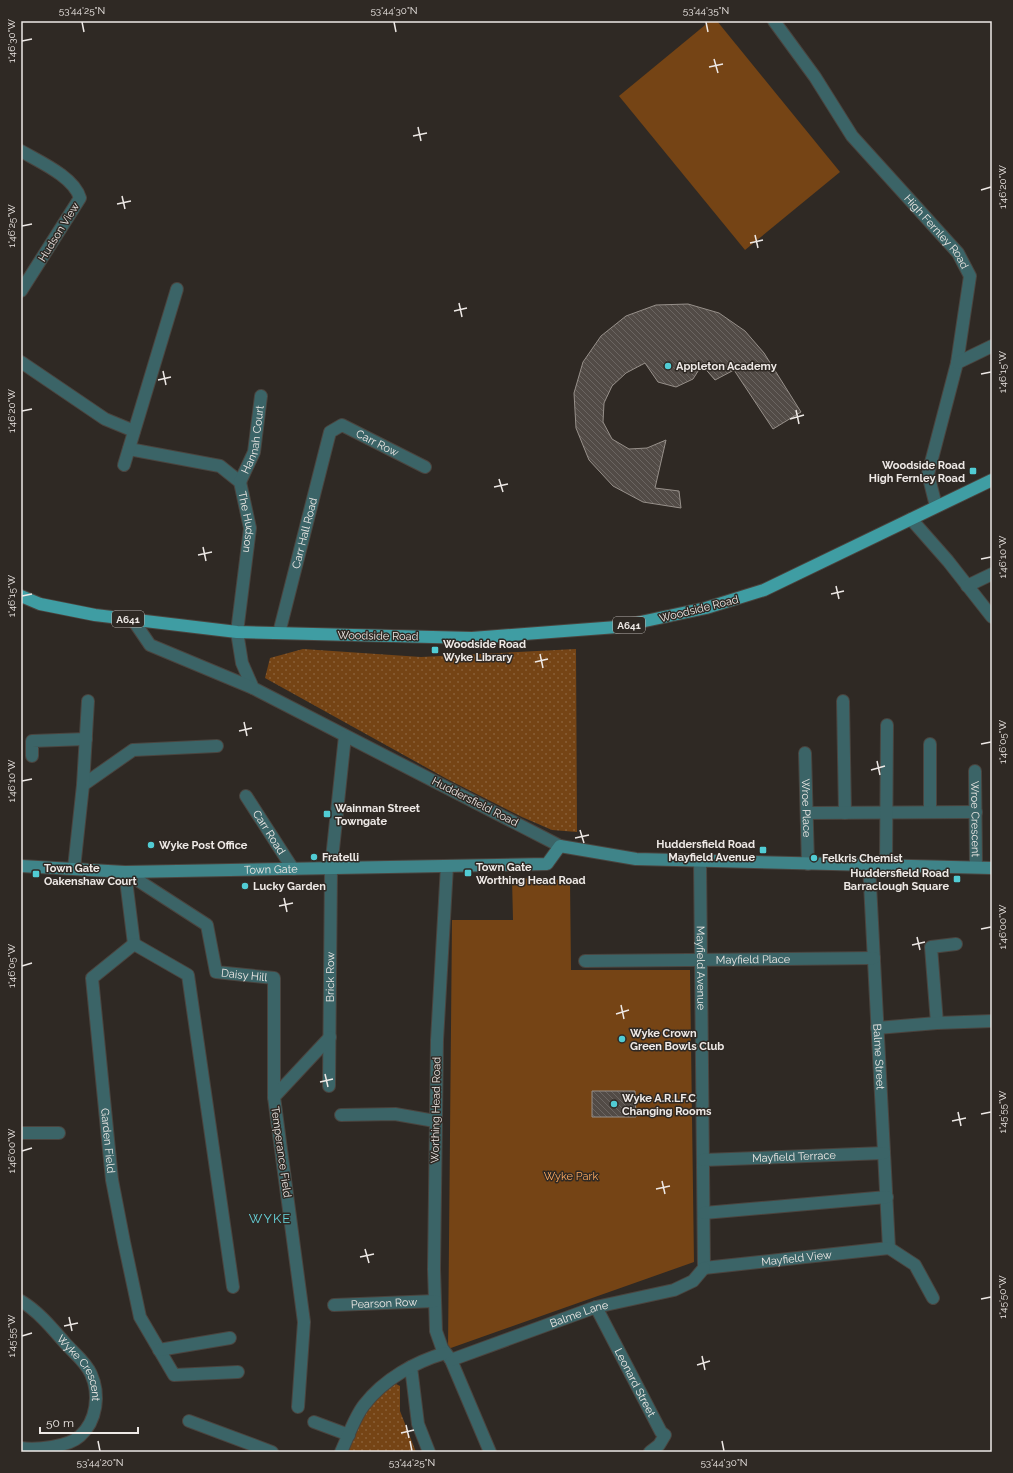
<svg xmlns="http://www.w3.org/2000/svg" width="1013" height="1473" viewBox="0 0 1013 1473" font-family="Raleway,sans-serif">
<style>
.grass{fill:url(#grass-dots)}
.park{fill:#754415}
.building{fill:url(#building-back-hatch);stroke:#97908a}
.lines{fill:none;stroke-linecap:round;stroke-linejoin:round}
.street-casing{stroke:#4a443f;stroke-width:14}
.secondary-casing{stroke:#4a443f;stroke-width:14}
.primary-casing{stroke:#4a443f;stroke-width:14}
.street{stroke:#3b6467;stroke-width:12}
.secondary{stroke:#3f8489;stroke-width:12}
.primary{stroke:#3f9da3;stroke-width:12}
.ticks{fill:none;stroke:#eee9e6;stroke-width:1.5}
.poi-dot{fill:#51ccd4;stroke:#2f2924;stroke-width:1.5}
.labels{text-anchor:middle;dominant-baseline:central;stroke-width:3;stroke-linejoin:round;paint-order:stroke}
.shield{fill:#2f2924;stroke:#b5afac;stroke-width:1}
.shield-label{font-size:10px;font-weight:bold;fill:#eee9e6}
.street-label{font-size:11px;fill:#eee9e6;stroke:#2f2924}
.poi-label{font-size:11px;font-weight:bold;fill:#eee9e6;stroke:#2f2924;text-anchor:start}
.park-label{font-size:11px;fill:#fdaa61;stroke:#2f2924}
.quarter-label{font-size:13px;letter-spacing:1px;fill:#66d2da;stroke:#2f2924}
.neatline{fill:none;stroke:#eee9e6;stroke-width:1.5}
.ticks-label{font-size:10px;text-anchor:middle;fill:#eee9e6}
</style>
<defs>
<pattern id="grass-dots" width="8" height="8" patternUnits="userSpaceOnUse"><rect width="8" height="8" fill="#754415"/><path d="M2 2h.1M6 6h.1" fill="none" stroke="#895f37" stroke-width="1.8" stroke-linecap="round"/></pattern>
<pattern id="building-back-hatch" width="6" height="6" patternUnits="userSpaceOnUse"><rect width="6" height="6" fill="#524b46"/><path d="M-1 5l2 2M0 0l6 6M5-1l2 2" fill="none" stroke="#6b6561"/></pattern>
</defs>
<rect width="100%" height="100%" fill="#2f2924"/>
<g class="grass">
<path d="M303,649L421,657L576,649L577,832L552,830L522,817L447,779L265,678L270,658Z"/>
<path d="M396,1384L400,1386V1411L416,1452H346C359,1423 368,1400 396,1384Z"/>
</g>
<g class="park">
<path d="M710,21H717L840,172L745,250L619,96Z"/>
<path d="M512,878L570,880L571,970H690L694,1262L448,1349L452,920H513Z"/>
</g>
<g class="building">
<path d="M688,304L719,313L745,331L764,353L801,412L773,429L734,370L715,380L702,365L693,379L676,387L658,382L645,363L626,373L612,386L604,403L603,422L612,439L629,449L647,448L666,440L655,488L679,491L681,508L643,502L613,486L589,460L576,428L574,393L583,362L601,336L626,316L656,305Z"/>
<path d="M592,1091H635L636,1117H592Z"/>
</g>
<g class="lines">
<defs>
<g id="street">
<path id="s1" d="M774,21L815,77L852,136L958,253L970,276L957,363L928,474L936,506"/>
<path d="M21,151C40,162 74,177 80,198L21,291"/>
<path d="M21,362L105,419L134,431"/>
<path d="M957,363L992,346"/>
<path id="s2" d="M129,449L220,466L240,482L250,528L237,632L242,663L253,688L560,846"/>
<path d="M124,465L177,289"/>
<path id="s3" d="M240,482L254,452L261,396"/>
<path d="M911,519L948,561L992,617"/>
<path d="M967,586L992,574"/>
<path d="M133,620L150,645L253,688"/>
<path id="s4" d="M279,633L330,432L342,425L425,467"/>
<path d="M843,701L845,813"/>
<path d="M930,744V812"/>
<path id="s5" d="M805,753L808,864"/>
<path d="M32,756V741L86,739"/>
<path id="s6" d="M975,771L976,867"/>
<path d="M83,785L133,750L217,746"/>
<path id="s7" d="M246,796L293,869"/>
<path d="M807,813L976,812"/>
<path id="s8" d="M700,861L704,1268"/>
<path id="s9" d="M869,865L889,1248"/>
<path d="M886,865L887,725"/>
<path d="M447,866L437,1040L434,1269L436,1331L442,1348L451,1360L490,1452"/>
<path d="M74,868L83,785L88,701"/>
<path id="s10" d="M125,872L207,925L216,972L274,978V1097"/>
<path d="M125,872L134,944"/>
<path id="s11" d="M585,961L874,958"/>
<path d="M937,1023L931,947L956,944"/>
<path d="M877,1028L937,1023L992,1021"/>
<path id="s12" d="M329,1086L331,868L345,736"/>
<path d="M341,1115L395,1114L435,1121"/>
<path d="M21,1133H59"/>
<path id="s13" d="M703,1160L884,1153"/>
<path d="M704,1213L887,1197"/>
<path d="M889,1248L915,1265L933,1298"/>
<path id="s14" d="M704,1268L889,1248"/>
<path id="s15" d="M233,1287L188,975L134,944L92,978L112,1180L124,1242L140,1317L174,1375L238,1372"/>
<path id="s16" d="M21,1301C39,1312 52,1328 65,1343C74,1353 86,1362 91,1374C100,1394 97,1421 80,1436C68,1447 37,1450 21,1448"/>
<path id="s17" d="M334,1305L435,1301"/>
<path id="s18" d="M596,1307L661,1432L665,1435L659,1445L650,1452"/>
<path d="M159,1350L230,1338"/>
<path id="s19" d="M451,1360L596,1307L674,1290L693,1281L704,1268"/>
<path d="M411,1367L418,1424L429,1452"/>
<path d="M298,1407L304,1322L274,1097L330,1037"/>
<path d="M189,1421L272,1452"/>
<path d="M314,1422L349,1435"/>
<path d="M341,1452C348,1437 354,1418 364,1405C384,1379 415,1362 445,1353"/>
</g>
<g id="secondary">
<path id="s20" d="M21,866L125,872L547,864L560,846L636,859L992,868"/>
</g>
<path id="primary" d="M21,596L40,604L95,615L237,632L472,638L617,627L706,608L764,590L992,480"/>
</defs>
<use href="#street" class="street-casing"/>
<use href="#secondary" class="secondary-casing"/>
<use href="#primary" class="primary-casing"/>
<use href="#street" class="street"/>
<use href="#secondary" class="secondary"/>
<use href="#primary" class="primary"/>
</g>
<path class="ticks" d="M82,22L84,32M394,22L396,32M706,22L708,32M22,41L32,39M714,59L718,73M709,67L723,64M418,127L421,141M413,136L427,133M981,190L991,187M122,196L125,209M117,204L131,201M22,226L32,224M755,235L758,248M750,243L763,240M459,303L462,317M454,311L467,308M163,371L166,385M981,374L991,372M158,380L171,377M796,410L799,424M22,411L32,409M790,419L804,415M499,479L503,492M494,487L508,484M203,547L206,561M198,555L212,552M981,559L991,557M836,586L839,599M831,594L844,591M22,596L32,594M540,654L543,668M535,662L548,659M244,722L247,736M239,731L252,728M981,744L991,742M877,761L880,775M871,770L885,766M22,781L32,779M580,830L584,843M575,838L589,835M284,898L287,912M279,906L293,903M981,929L991,927M917,937L920,950M912,945L925,942M22,966L32,963M621,1005L624,1019M616,1014L629,1010M325,1074L328,1087M320,1082L333,1079M958,1112L961,1126M981,1114L991,1112M952,1121L966,1118M22,1151L32,1148M662,1181L665,1194M656,1189L670,1186M365,1249L369,1263M360,1257L374,1254M981,1299L991,1297M69,1317L72,1331M64,1326L78,1323M22,1336L32,1333M702,1356L705,1370M697,1365L710,1361M406,1425L409,1438M401,1433L414,1430M98,1441L100,1451M410,1441L412,1451M722,1441L724,1451"/>
<g class="poi-dot">
<circle cx="668" cy="366" r="4"/>
<rect x="969" y="467" width="8" height="8" rx="2"/>
<rect x="431" y="646" width="8" height="8" rx="2"/>
<rect x="323" y="810" width="8" height="8" rx="2"/>
<circle cx="151" cy="845" r="4"/>
<rect x="759" y="846" width="8" height="8" rx="2"/>
<circle cx="314" cy="857" r="4"/>
<circle cx="814" cy="858" r="4"/>
<rect x="464" y="869" width="8" height="8" rx="2"/>
<rect x="32" y="870" width="8" height="8" rx="2"/>
<rect x="953" y="875" width="8" height="8" rx="2"/>
<circle cx="245" cy="886" r="4"/>
<circle cx="622" cy="1039" r="4"/>
<circle cx="614" cy="1104" r="4"/>
</g>
<g class="labels">
<g class="shield">
<rect x="112" y="611" width="32" height="16" rx="3"/>
<rect x="613" y="617" width="32" height="16" rx="3"/>
</g>
<g class="shield-label">
<text x="128" y="619">A641</text>
<text x="629" y="625">A641</text>
</g>
<g class="street-label">
<text transform="translate(59 232) rotate(-58)">Hudson View</text>
<text stroke="none"><textPath href="#s1" startOffset="267">High Fernley Road</textPath></text>
<text stroke="none"><textPath href="#s3" startOffset="45">Hannah Court</textPath></text>
<text stroke="none"><textPath href="#s4" startOffset="261">Carr Row</textPath></text>
<text stroke="none"><textPath href="#s2" startOffset="159">The Hudson</textPath></text>
<text stroke="none"><textPath href="#s4" startOffset="103">Carr Hall Road</textPath></text>
<text transform="translate(699 609) rotate(-14)">Woodside Road</text>
<text transform="translate(378 636) rotate(1)">Woodside Road</text>
<text transform="translate(475 802) rotate(27)">Huddersfield Road</text>
<text stroke="none"><textPath href="#s5" startOffset="55">Wroe Place</textPath></text>
<text stroke="none"><textPath href="#s6" startOffset="48">Wroe Crescent</textPath></text>
<text stroke="none"><textPath href="#s7" startOffset="43">Carr Road</textPath></text>
<text stroke="none"><textPath href="#s20" startOffset="250">Town Gate</textPath></text>
<text stroke="none"><textPath href="#s11" startOffset="168">Mayfield Place</textPath></text>
<text stroke="none"><textPath href="#s8" startOffset="107">Mayfield Avenue</textPath></text>
<text stroke="none"><textPath href="#s10" startOffset="174">Daisy Hill</textPath></text>
<text stroke="none"><textPath href="#s12" startOffset="109">Brick Row</textPath></text>
<text stroke="none"><textPath href="#s9" startOffset="192">Balme Street</textPath></text>
<text transform="translate(436 1110) rotate(-89)">Worthing Head Road</text>
<text stroke="none"><textPath href="#s15" startOffset="595">Garden Field</textPath></text>
<text transform="translate(281 1152) rotate(82)">Temperance Field</text>
<text stroke="none"><textPath href="#s13" startOffset="91">Mayfield Terrace</textPath></text>
<text stroke="none"><textPath href="#s14" startOffset="93">Mayfield View</textPath></text>
<text stroke="none"><textPath href="#s17" startOffset="50">Pearson Row</textPath></text>
<text stroke="none"><textPath href="#s19" startOffset="136">Balme Lane</textPath></text>
<text stroke="none"><textPath href="#s16" startOffset="91">Wyke Crescent</textPath></text>
<text stroke="none"><textPath href="#s18" startOffset="85">Leonard Street</textPath></text>
</g>
<g class="poi-label">
<text x="676" y="366">Appleton Academy</text>
<text x="965" y="465" text-anchor="end">Woodside Road<tspan x="965" dy="13">High Fernley Road</tspan></text>
<text x="443" y="644">Woodside Road<tspan x="443" dy="13">Wyke Library</tspan></text>
<text x="335" y="808">Wainman Street<tspan x="335" dy="13">Towngate</tspan></text>
<text x="755" y="844" text-anchor="end">Huddersfield Road<tspan x="755" dy="13">Mayfield Avenue</tspan></text>
<text x="159" y="845">Wyke Post Office</text>
<text x="322" y="857">Fratelli</text>
<text x="822" y="858">Felkris Chemist</text>
<text x="476" y="867">Town Gate<tspan x="476" dy="13">Worthing Head Road</tspan></text>
<text x="44" y="868">Town Gate<tspan x="44" dy="13">Oakenshaw Court</tspan></text>
<text x="949" y="873" text-anchor="end">Huddersfield Road<tspan x="949" dy="13">Barraclough Square</tspan></text>
<text x="253" y="886">Lucky Garden</text>
<text x="630" y="1033">Wyke Crown<tspan x="630" dy="13">Green Bowls Club</tspan></text>
<text x="622" y="1098">Wyke A.R.LF.C<tspan x="622" dy="13">Changing Rooms</tspan></text>
</g>
<g class="park-label">
<text x="571" y="1176">Wyke Park</text>
</g>
<g class="quarter-label">
<text x="270" y="1218">WYKE</text>
</g>
</g>
<rect width="1013" height="1473" fill="none" stroke="#2f2924" stroke-width="44"/>
<path d="M40 1427v6h98v-6" fill="none" stroke="#eee9e6" stroke-width="2"/>
<text x="46" y="1427" font-size="12" fill="#eee9e6" stroke="#2f2924" stroke-width="3" paint-order="stroke">50 m</text>
<rect x="22" y="22" width="969" height="1429" class="neatline"/>
<g class="ticks-label">
<text x="82" y="14">53°44'25"N</text>
<text x="394" y="14">53°44'30"N</text>
<text x="706" y="14">53°44'35"N</text>
<text transform="translate(11 41) rotate(-90)" y="4">1°46'30"W</text>
<text transform="translate(1002 187) rotate(-90)" y="4">1°46'20"W</text>
<text transform="translate(11 226) rotate(-90)" y="4">1°46'25"W</text>
<text transform="translate(1002 372) rotate(-90)" y="4">1°46'15"W</text>
<text transform="translate(11 411) rotate(-90)" y="4">1°46'20"W</text>
<text transform="translate(1002 557) rotate(-90)" y="4">1°46'10"W</text>
<text transform="translate(11 596) rotate(-90)" y="4">1°46'15"W</text>
<text transform="translate(1002 742) rotate(-90)" y="4">1°46'05"W</text>
<text transform="translate(11 781) rotate(-90)" y="4">1°46'10"W</text>
<text transform="translate(1002 927) rotate(-90)" y="4">1°46'00"W</text>
<text transform="translate(11 966) rotate(-90)" y="4">1°46'05"W</text>
<text transform="translate(1002 1112) rotate(-90)" y="4">1°45'55"W</text>
<text transform="translate(11 1151) rotate(-90)" y="4">1°46'00"W</text>
<text transform="translate(1002 1297) rotate(-90)" y="4">1°45'50"W</text>
<text transform="translate(11 1336) rotate(-90)" y="4">1°45'55"W</text>
<text x="100" y="1466">53°44'20"N</text>
<text x="412" y="1466">53°44'25"N</text>
<text x="724" y="1466">53°44'30"N</text>
</g>
</svg>
